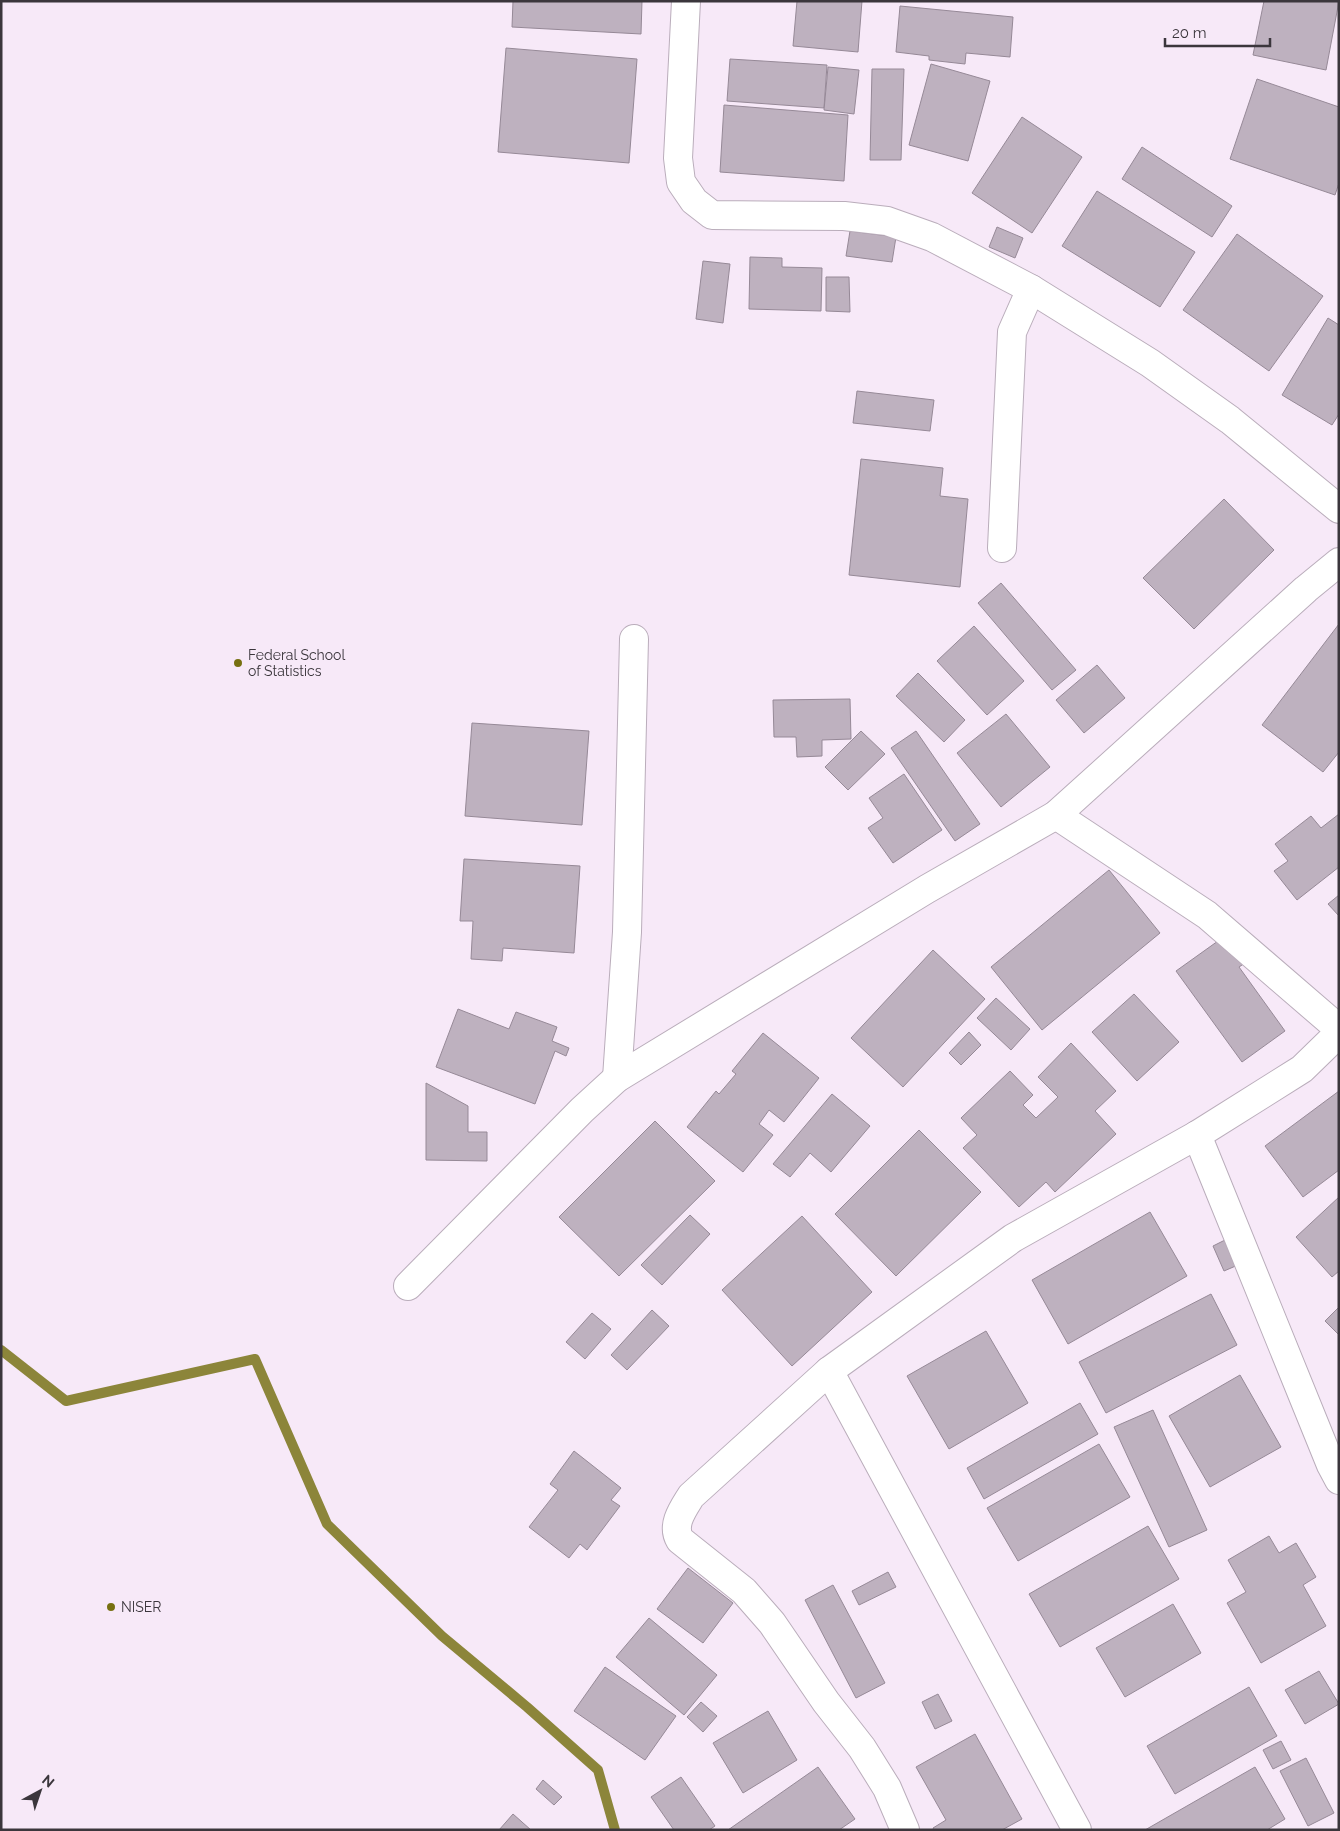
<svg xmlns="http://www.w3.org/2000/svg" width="1340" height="1831" viewBox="0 0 1340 1831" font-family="Raleway,sans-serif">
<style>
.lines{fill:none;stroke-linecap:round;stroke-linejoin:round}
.stream{stroke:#8c853a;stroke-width:10}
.building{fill:#beb1bf;stroke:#968997}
.minor-casing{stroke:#baadbb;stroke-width:30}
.minor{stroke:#fff;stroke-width:28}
.poi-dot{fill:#777011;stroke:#f7e9f8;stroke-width:2}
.labels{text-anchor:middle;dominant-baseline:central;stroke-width:4;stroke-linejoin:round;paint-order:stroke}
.poi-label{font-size:14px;fill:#3b363c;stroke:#f7e9f8;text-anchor:start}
</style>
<rect width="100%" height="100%" fill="#f7e9f8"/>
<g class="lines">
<path class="stream" d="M1,1350L66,1401L255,1359L327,1524L442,1636L527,1707L598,1770L615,1830"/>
</g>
<g class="building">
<path d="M513,1H642L641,34L512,27Z"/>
<path d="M797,1H862L858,52L793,46Z"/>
<path d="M1264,1H1339L1326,70L1253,55Z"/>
<path d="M900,6L1013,17L1010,57L966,53L965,64L929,60V56L896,52Z"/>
<path d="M506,48L637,59L629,163L498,152Z"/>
<path d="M730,59L827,65L824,108L727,101Z"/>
<path d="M931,64L990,81L968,161L909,145Z"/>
<path d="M828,67L859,70L854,114L824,110Z"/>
<path d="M872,69H904L901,160H870Z"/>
<path d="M1257,79L1339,107V183L1335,195L1230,159Z"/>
<path d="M724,105L848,115L844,181L720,172Z"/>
<path d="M1022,117L1082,157L1032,233L972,193Z"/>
<path d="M1142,147L1232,206L1212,237L1122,179Z"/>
<path d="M1097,191L1195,252L1160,307L1062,246Z"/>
<path d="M997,227L1023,238L1015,258L989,247Z"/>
<path d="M850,231L896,237L892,262L846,256Z"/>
<path d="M1237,234L1323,296L1269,371L1183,310Z"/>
<path d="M750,257L782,258V267L822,268L821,311L749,309Z"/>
<path d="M703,261L730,264L723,323L696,319Z"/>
<path d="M826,277H849L850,312L826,311Z"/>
<path d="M1328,318L1339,325V414L1332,425L1282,395Z"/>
<path d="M857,391L934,400L930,431L853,423Z"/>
<path d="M861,459L943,468L940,496L968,499L960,587L849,575Z"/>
<path d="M1224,499L1274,550L1194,629L1143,578Z"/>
<path d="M1001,583L1076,670L1052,690L978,603Z"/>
<path d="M1339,624V752L1323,772L1262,725Z"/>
<path d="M974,626L1024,681L987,715L937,661Z"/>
<path d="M1097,665L1125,698L1084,733L1056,700Z"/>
<path d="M918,673L965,720L944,742L896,696Z"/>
<path d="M850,699L851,739L822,740V756L797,757L796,737H774L773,700Z"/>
<path d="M1006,714L1050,767L1001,807L957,753Z"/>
<path d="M472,723L589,731L582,825L465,816Z"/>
<path d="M861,731L885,754L848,790L825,767Z"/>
<path d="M916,731L980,824L955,841L891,748Z"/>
<path d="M904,774L942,830L893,863L868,828L883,818L869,798Z"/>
<path d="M1339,814V867L1297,900L1274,871L1288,861L1275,844L1311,816L1321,828Z"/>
<path d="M464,859L580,866L574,953L503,948L502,961L471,959L473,921H460Z"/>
<path d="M1109,870L1160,933L1042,1030L991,967Z"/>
<path d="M1339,895V916L1328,904Z"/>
<path d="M1225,936L1245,963L1239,967L1285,1031L1242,1062L1176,971Z"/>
<path d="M933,950L985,999L903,1087L851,1038Z"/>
<path d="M1134,994L1179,1042L1137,1081L1092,1032Z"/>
<path d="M996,998L1030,1029L1011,1050L977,1018Z"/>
<path d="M458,1009L509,1029L516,1012L557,1027L552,1041L569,1048L566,1056L555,1051L535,1104L436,1067Z"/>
<path d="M969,1032L981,1045L961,1065L949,1053Z"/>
<path d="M763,1033L819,1078L784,1122L769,1110L759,1124L773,1135L743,1172L687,1127L716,1091L719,1094L736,1074L732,1071Z"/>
<path d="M1071,1043L1116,1091L1095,1111L1116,1134L1055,1192L1046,1182L1019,1207L963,1148L977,1135L961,1118L1010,1071L1033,1095L1023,1105L1036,1118L1058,1097L1038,1077Z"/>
<path d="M426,1083L468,1106V1132H487V1161L426,1160Z"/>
<path d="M1339,1091V1170L1303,1197L1265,1146Z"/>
<path d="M832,1094L870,1126L831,1172L810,1153L790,1177L773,1164Z"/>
<path d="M655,1121L715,1181L619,1276L559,1217Z"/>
<path d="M919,1130L981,1192L896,1276L835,1214Z"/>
<path d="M1339,1197V1271L1332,1277L1296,1237Z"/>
<path d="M1150,1212L1187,1276L1068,1344L1032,1280Z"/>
<path d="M690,1215L710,1234L662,1285L641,1265Z"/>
<path d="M802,1216L872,1292L792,1366L722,1290Z"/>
<path d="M1227,1239L1238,1265L1224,1271L1213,1246Z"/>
<path d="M1211,1294L1237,1345L1106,1413L1079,1362Z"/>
<path d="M1339,1307V1335L1325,1321Z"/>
<path d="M652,1310L669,1326L627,1370L611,1355Z"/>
<path d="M592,1313L611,1329L585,1359L566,1342Z"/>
<path d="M986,1331L1028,1403L949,1449L907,1376Z"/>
<path d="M1240,1375L1281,1447L1210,1487L1169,1416Z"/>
<path d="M1080,1403L1098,1434L984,1499L967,1468Z"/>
<path d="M1153,1410L1207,1530L1169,1547L1114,1427Z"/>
<path d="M1099,1444L1130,1497L1018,1561L987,1508Z"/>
<path d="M574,1451L621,1488L611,1500L620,1506L587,1550L580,1544L569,1558L529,1527L558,1490L550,1484Z"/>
<path d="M1148,1526L1179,1579L1060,1647L1029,1594Z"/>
<path d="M1269,1536L1279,1553L1296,1543L1316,1577L1303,1585L1326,1626L1261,1663L1227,1603L1246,1592L1228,1560Z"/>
<path d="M688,1568L733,1603L703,1643L657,1609Z"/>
<path d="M888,1572L896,1587L859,1605L852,1591Z"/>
<path d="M833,1585L885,1683L856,1698L805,1600Z"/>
<path d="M1173,1604L1201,1653L1125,1697L1096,1648Z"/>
<path d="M649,1618L717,1675L684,1715L616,1657Z"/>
<path d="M605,1667L676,1716L645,1760L574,1711Z"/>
<path d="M1319,1671L1339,1704L1305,1724L1285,1690Z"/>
<path d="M1249,1687L1277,1736L1175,1794L1147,1746Z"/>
<path d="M938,1694L952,1721L935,1729L922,1702Z"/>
<path d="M701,1702L717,1716L703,1732L687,1717Z"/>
<path d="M768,1711L797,1760L743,1793L713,1743Z"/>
<path d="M975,1734L1022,1819L1002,1830H934L933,1828L946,1820L916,1767Z"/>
<path d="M1281,1741L1291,1760L1273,1769L1263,1750Z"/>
<path d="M1306,1758L1334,1813L1308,1826L1280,1771Z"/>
<path d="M818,1767L855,1819L839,1830H728Z"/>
<path d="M1255,1767L1285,1819L1267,1830H1145Z"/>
<path d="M681,1777L715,1826L709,1830H674L651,1797Z"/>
<path d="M543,1780L562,1797L554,1805L536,1789Z"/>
<path d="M513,1814L531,1830H499Z"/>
</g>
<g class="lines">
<defs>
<g id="minor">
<path d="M686,1L678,158L681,182L694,201L712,215L844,216L887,221L932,237L1031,289L1150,363L1230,420L1339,509"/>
<path d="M1002,548L1012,332L1031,289"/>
<path d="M1056,815L1207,915L1339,1029"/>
<path d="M617,1078L627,932L634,639"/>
<path d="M1197,1135L1331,1465L1339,1480"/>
<path d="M408,1286L582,1110L617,1078L927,889L1056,815L1306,589L1339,562"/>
<path d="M829,1371L691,1496C683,1509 671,1525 680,1540L744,1591L772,1623L826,1702L862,1748L887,1788L905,1830"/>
<path d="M1077,1830L829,1371L1013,1238L1197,1135L1302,1069L1339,1033"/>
</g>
</defs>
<use href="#minor" class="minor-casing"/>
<use href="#minor" class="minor"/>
</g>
<g class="poi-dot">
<circle cx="238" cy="663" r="5"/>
<circle cx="111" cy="1607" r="5"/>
</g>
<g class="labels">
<g class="poi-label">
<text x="248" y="655">Federal School<tspan x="248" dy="16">of Statistics</tspan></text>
<text x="121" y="1607">NISER</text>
</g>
</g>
<rect width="1340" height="1831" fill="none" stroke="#3b363c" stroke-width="5"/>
<g transform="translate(40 1791) rotate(40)" stroke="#f7e9f8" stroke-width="4" paint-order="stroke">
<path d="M0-4L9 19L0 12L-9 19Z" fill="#3b363c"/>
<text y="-8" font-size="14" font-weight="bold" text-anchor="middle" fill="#3b363c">N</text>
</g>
<path d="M1165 38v8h105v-8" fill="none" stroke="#3b363c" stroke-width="2.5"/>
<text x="1172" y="38" font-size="15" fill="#3b363c" stroke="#f7e9f8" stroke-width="4" paint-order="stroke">20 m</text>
</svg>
